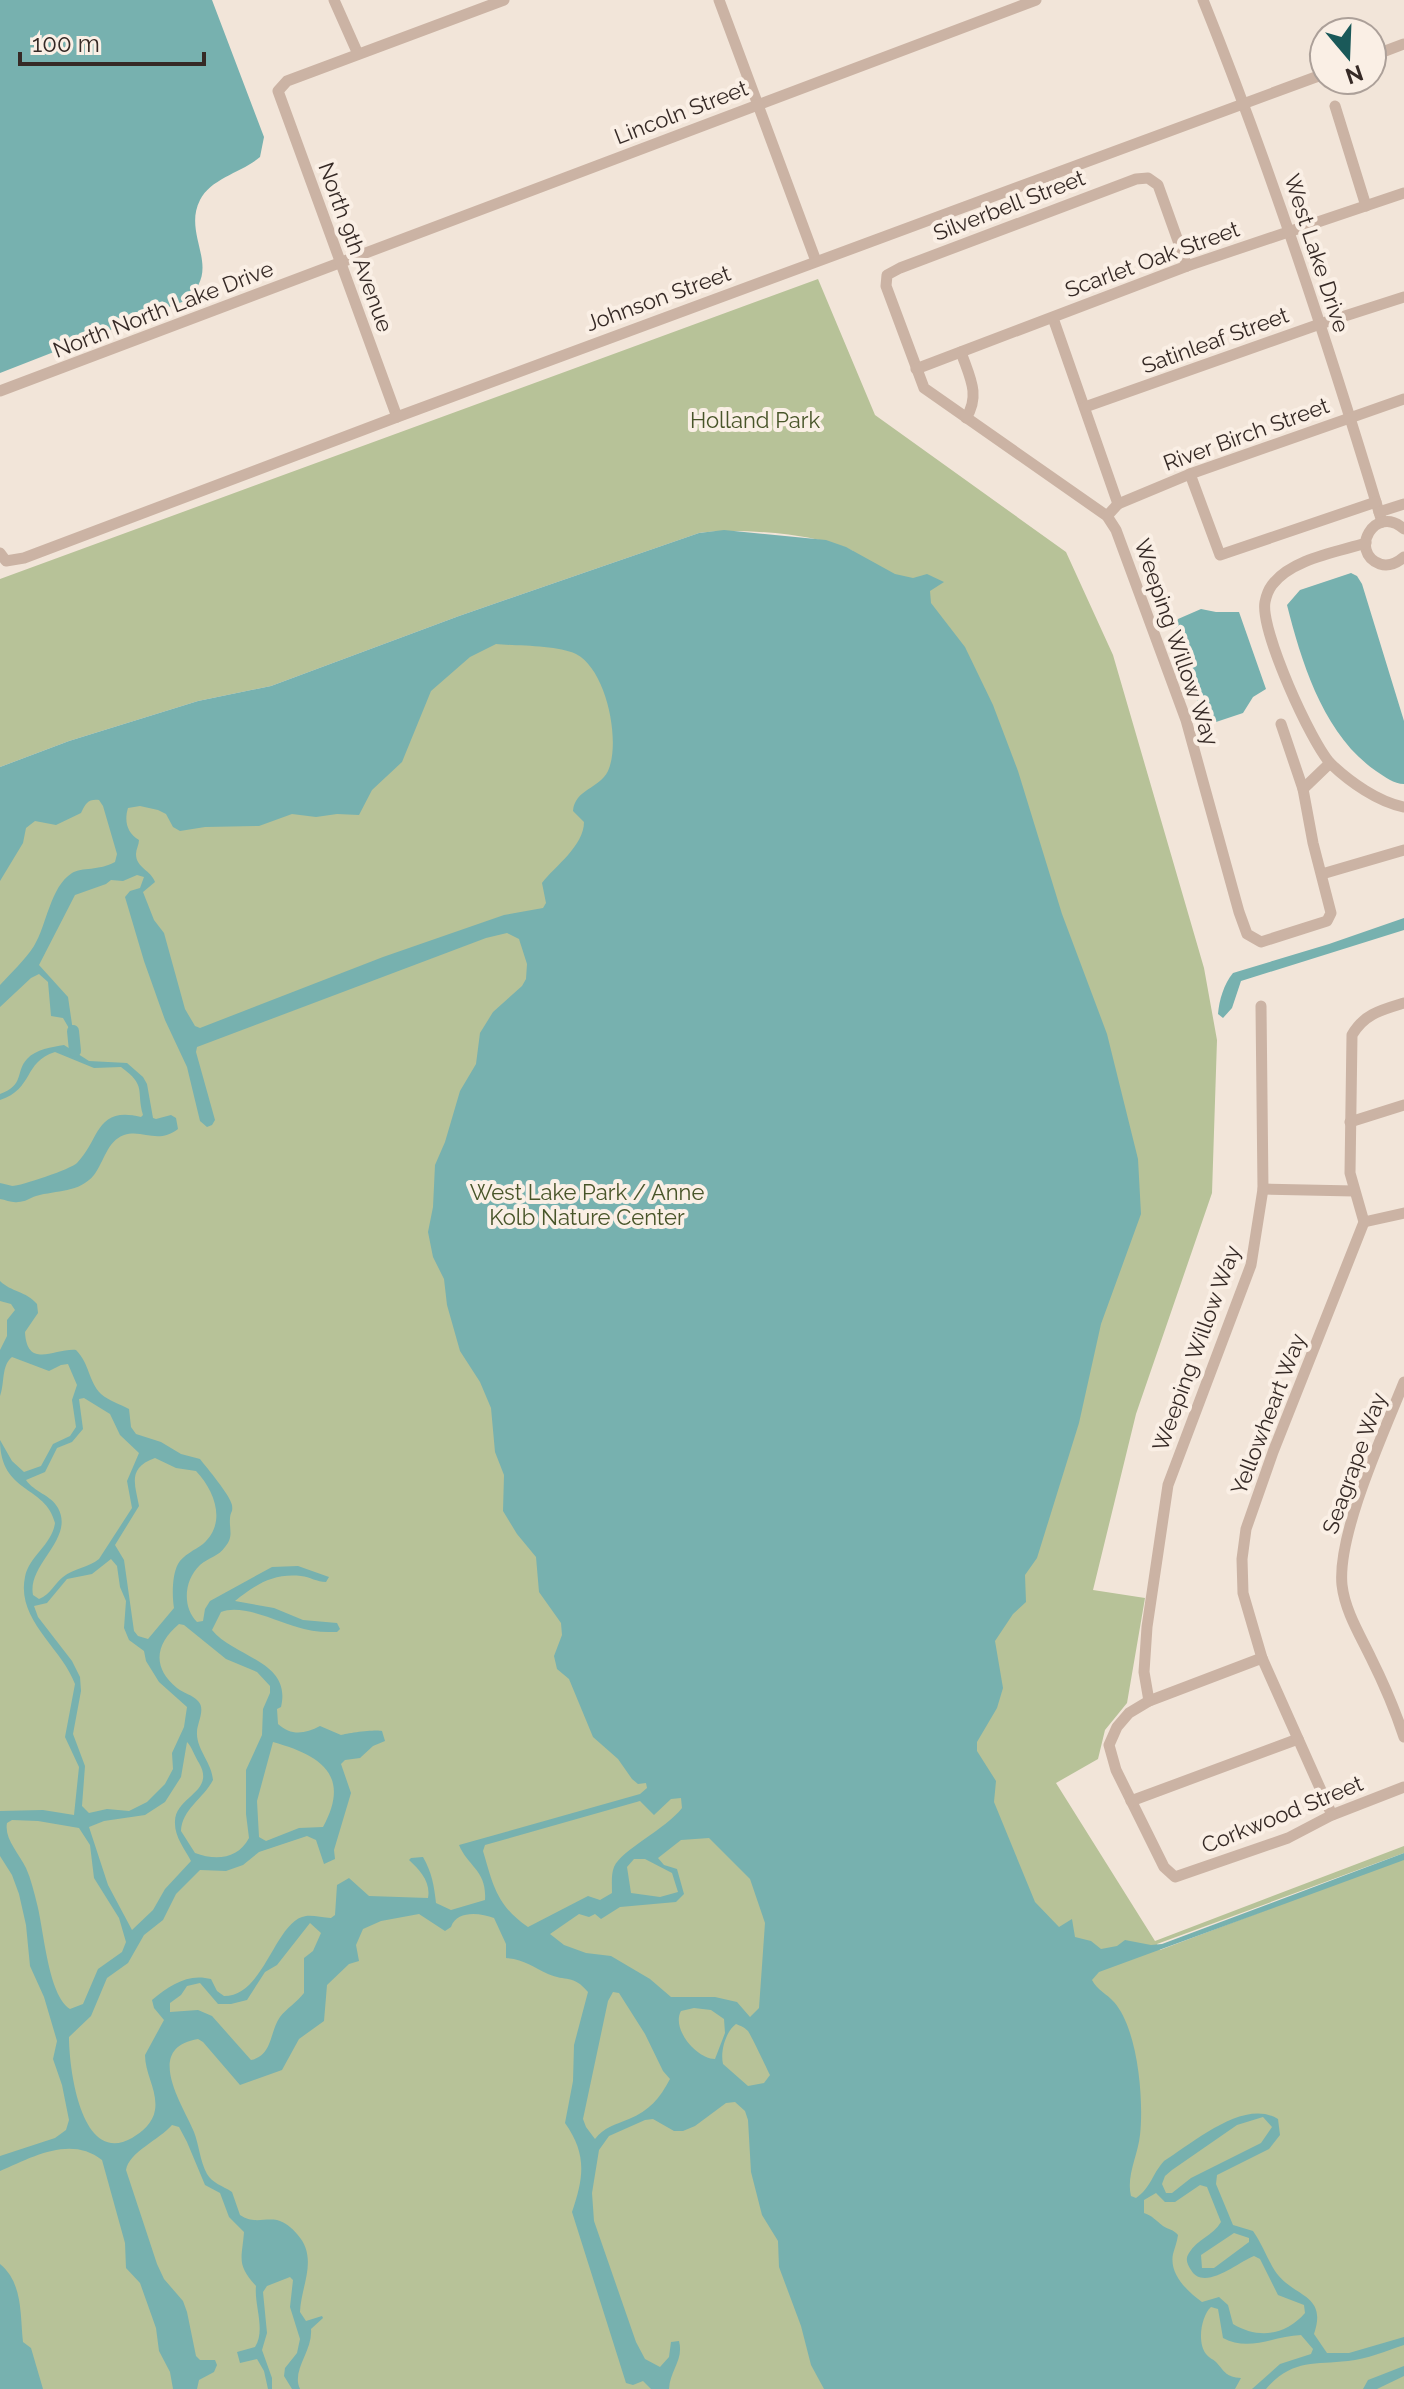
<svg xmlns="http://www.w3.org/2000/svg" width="1404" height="2389" viewBox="0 0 1404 2389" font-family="Raleway,sans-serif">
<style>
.green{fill:#b7c298}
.water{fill:#77b1af;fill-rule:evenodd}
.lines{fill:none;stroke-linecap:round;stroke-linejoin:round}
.canal{stroke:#77b1af;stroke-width:12}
.minor{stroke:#cbb3a4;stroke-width:11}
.labels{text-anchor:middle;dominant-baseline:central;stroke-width:8;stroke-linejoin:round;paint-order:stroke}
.street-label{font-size:22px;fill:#362a26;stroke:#faefe5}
.park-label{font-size:22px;fill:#485529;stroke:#faefe5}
</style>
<rect width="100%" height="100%" fill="#f2e5d9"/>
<path class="green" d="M818,279L875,415L1066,552L1113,655L1204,968L1217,1040L1212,1193L1136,1414L1093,1590L1145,1598L1127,1703L1105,1730L1098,1759L1056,1783L1155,1941L1404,1846V1853L1157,1944L1160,1950L1404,1858V2389H0V792L709,537L853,551C822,534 735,527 699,533L459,616L271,686L198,701L69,741L0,767V579Z"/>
<g class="water">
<path d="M0,0H212L264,137L260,157C243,172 211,178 200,200C181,237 227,271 182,302L0,373Z"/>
<path d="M724,530L826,540L846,547L895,574L913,578L927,574L944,582L930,591L931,603L965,647L993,705L1018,771L1062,914L1107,1034L1138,1159L1141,1214L1101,1324L1079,1423L1037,1558L1025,1575L1026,1602L1013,1614L995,1641L1003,1688L997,1708L977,1742V1751L996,1781L994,1802L1035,1902L1059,1927L1072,1919L1075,1937L1091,1941L1101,1949L1117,1946L1125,1940L1151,1945L1162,1944L1404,1853V1860L1099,1972L1092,1980C1097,1990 1107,1994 1114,2002C1138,2029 1144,2100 1140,2135C1138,2155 1126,2176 1131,2196L1136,2198C1151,2188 1152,2174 1164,2161C1193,2143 1244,2098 1278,2119L1280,2135L1269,2149L1217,2175L1216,2184L1233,2225L1253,2231C1262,2244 1267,2258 1275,2271C1293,2298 1328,2293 1314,2334L1327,2353H1349L1404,2337V2345C1386,2351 1367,2359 1348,2361C1313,2365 1292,2359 1266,2389H1252L1280,2364L1311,2354L1313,2349L1301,2335C1274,2336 1249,2352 1223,2338L1218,2309L1211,2307C1201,2316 1197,2343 1206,2354C1209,2358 1213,2359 1216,2362C1225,2372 1226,2377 1241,2378L1235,2389H824L811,2365L801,2326L779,2267L778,2241L762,2215L751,2172L748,2120L745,2111L735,2102L726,2103L695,2126L683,2131H674L653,2119L645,2120L609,2136L599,2150L592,2193L594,2221L636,2342L645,2359L660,2367L669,2357L671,2342L679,2341C684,2360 670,2370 669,2389H651L643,2381L633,2385L626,2383L572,2212C584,2177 587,2154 565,2123L573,2081L574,2045L588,1992C573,1974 566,1982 548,1974C533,1967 524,1959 506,1958V1944L494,1918C480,1913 457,1910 451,1927L445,1931L419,1914L381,1921L363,1929L356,1945L359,1961L349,1964L327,1985L324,2021L299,2039L282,2070L240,2085L203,2042L198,2039C143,2048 183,2105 194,2132C199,2145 200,2161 207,2174C212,2183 223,2186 232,2192L240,2215C253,2224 263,2218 277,2220C285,2222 292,2228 297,2234C319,2258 301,2285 300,2312L306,2321L322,2316L323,2318L311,2329C313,2351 291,2370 300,2389H292L284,2376L285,2368L297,2353L300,2339L290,2307L293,2280L290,2277L267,2286L263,2292L267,2333L262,2350L272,2378V2389H268L264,2371L257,2359L240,2363L237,2352L255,2347C266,2330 254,2305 256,2286C236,2264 242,2259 244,2232L229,2217L220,2193L205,2185L187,2142L179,2127L172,2125C159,2140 129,2152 126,2170L157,2264L164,2279L183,2301L187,2312L196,2356L200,2360H215L217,2365L214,2372L199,2380L197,2389H173L170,2372L159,2351L156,2328L140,2283L126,2268L125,2243L102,2160C71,2135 32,2157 0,2171V2156L55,2138L66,2130L69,2120L62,2085L53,2059L57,2041L44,1997L30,1966L26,1925L19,1894L12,1875L0,1856V1811L43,1810L74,1815L79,1767L65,1737L75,1684C62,1648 16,1620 25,1577C29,1556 52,1545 55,1523C46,1485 0,1494 0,1440L12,1461L24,1472L41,1466L53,1444L70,1436L76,1427L72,1400L77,1385L68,1364L61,1365L49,1371L12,1357C1,1366 5,1383 0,1396V1350L7,1336V1320L15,1310L11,1304L0,1301V1281C11,1292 26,1291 37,1304L38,1313L25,1332C27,1370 55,1348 76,1350C90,1364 88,1381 101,1394C109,1401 120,1404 129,1409L131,1427L136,1434L161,1442L181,1454L200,1459C207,1468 230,1495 232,1505C233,1513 231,1510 230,1518C229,1530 234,1536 225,1547C219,1556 208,1558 200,1565C184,1580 182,1607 197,1622L203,1621L205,1609L210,1601L272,1567L298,1566L329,1577L326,1582C317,1582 310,1577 301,1576C273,1573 255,1585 235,1601L274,1608L303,1620L337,1623L340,1629L337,1632C326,1632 315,1632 304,1629C281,1624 244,1603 221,1612L212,1630C235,1658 292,1661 281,1707L277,1709L278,1724C291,1736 305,1734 320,1726L341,1735C347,1733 376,1729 382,1731L385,1741L373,1746L360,1758L345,1760L341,1764L351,1793L334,1850L335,1859L324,1864L316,1840L307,1836L259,1852L243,1865L226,1871L200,1870L176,1894L163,1920L144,1935L128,1963L107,1978L91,2016L69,2037C69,2068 81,2167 132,2138C142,2132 153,2123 155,2110C158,2091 145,2074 145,2055L164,2020L154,2008L152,2000C170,1985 188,1973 211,1979L217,1991L224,1996C265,1996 275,1920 306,1916C313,1915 323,1918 331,1918L335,1915L337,1885L349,1878L369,1896L428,1898C431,1882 420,1870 409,1860L411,1858L423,1857C432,1873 434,1885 436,1903L451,1910L485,1900C487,1870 468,1867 459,1845L640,1794L647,1788L646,1783L638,1784L632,1779L618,1759L593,1737L569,1679L557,1669L554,1656L562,1635L561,1623L539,1592L536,1557L517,1534L503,1511L504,1475L495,1452L491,1408L480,1382L460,1351L447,1305L444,1279L433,1257L428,1232L433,1207L435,1165L445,1142L460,1091L476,1064L480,1033L493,1012L522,986L526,979L527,964L519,939L507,933L486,938L197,1047L196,1052L215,1120L212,1125L207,1127L200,1121L187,1067L165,1020L144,961L125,897L130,891L140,888L144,877L137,875L123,881L111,880L106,884L75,895L39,965L68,997L73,1031L70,1030L63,1018L51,1016L48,982L39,974L31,978L0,1007V985C11,973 25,960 34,946C47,925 50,887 72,873C82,867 99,871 115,862L117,854L103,806L99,800C88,799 86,803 81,813L56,825L35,821L26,828L23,843L0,881V767L69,741L198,701L271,686L459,616L699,533ZM496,644C517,646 557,645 576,654C607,670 621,742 608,771C599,789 575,789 573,811L584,822C584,846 555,866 542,883L546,903L543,908L504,915L383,957L200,1028L195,1026L185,1009L164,933L154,920L143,892L155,882C151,870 136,868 136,854C136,849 139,845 139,840C127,833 124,821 128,808L140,806L158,810L166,814L173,827L180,831L205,827L259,826L292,814L316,817L337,814L359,815L372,790L402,762L431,691L470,657ZM84,1398L110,1414L120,1435L139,1453L127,1481L132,1508L99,1559C88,1568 74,1568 63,1577C54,1584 51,1594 39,1599L33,1595C27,1564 75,1539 58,1508C51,1495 34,1492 26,1480L45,1472L57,1448L72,1442L83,1429L79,1399ZM155,1458L176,1468L196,1471C215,1491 227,1523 203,1544C195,1550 183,1555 178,1564C172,1575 172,1596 174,1608L148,1639L138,1636L134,1631L124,1560L115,1545L139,1506C135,1484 127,1468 155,1458ZM111,1559L117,1566L120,1587L126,1601L124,1628L129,1640L144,1651L146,1661L159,1682L187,1707L184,1727L172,1753L173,1769L165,1784L147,1802L129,1811L107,1809L89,1813L82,1806L85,1766L73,1734L81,1691L80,1677L72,1661L38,1617L34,1606L47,1603L67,1579L92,1574ZM179,1624L184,1625L226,1659L257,1672L270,1686V1693L263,1709L262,1735L246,1770V1814L249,1838C238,1859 216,1861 195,1853L181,1831C182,1809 203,1799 213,1780C212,1763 196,1749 197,1732C197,1723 206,1709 198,1701C193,1695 183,1693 177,1688C151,1667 156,1643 179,1624ZM187,1742C192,1747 194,1755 199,1763C216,1792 176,1796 175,1821C174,1836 184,1848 191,1861L165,1889L153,1910L132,1930L108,1885L89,1827L104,1821L145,1815L165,1802L181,1777ZM273,1742C319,1755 352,1774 323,1827L299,1828L266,1841L259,1837L257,1801ZM681,1798L682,1808C666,1829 621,1850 614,1867C611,1874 612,1885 612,1893L600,1900L588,1896L528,1927C497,1906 493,1885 483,1851L485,1845L640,1801L654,1815L671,1799ZM12,1820L38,1821L79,1828L90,1845L94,1878L119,1918L126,1942L122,1952L98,1969L83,2004L70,2009C48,1995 44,1930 37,1904C34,1892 31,1879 26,1868C19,1853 4,1839 7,1823ZM709,1838L750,1879L765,1923L759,2008L750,2017L737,2002L715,1997H671L650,1979L611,1956L586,1953L564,1945L550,1934L579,1914L589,1917L595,1914L601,1919L620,1907L676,1902L684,1894L677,1869L664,1865L658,1858L681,1840ZM634,1859H645L672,1873L678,1892L660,1897L631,1893L627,1867ZM310,1923L321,1933L313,1951L304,1958V1993C297,2002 286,2009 280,2017C269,2033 273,2055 251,2060L212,2016L198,2010L170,2012V2003L181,1995L187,1986L200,1983L218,2004H231L247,2000L265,1972L277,1965ZM613,1992L619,1993L645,2034L663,2071L670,2079C660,2098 649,2111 629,2119C615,2125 604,2127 595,2139L586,2127L583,2119L608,2001ZM694,2008L711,2010L724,2019L725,2033L715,2059C697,2059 671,2029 681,2011ZM736,2024C741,2026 744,2027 748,2031C751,2035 768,2071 770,2075L764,2083L748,2086L723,2064C720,2051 726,2031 736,2024ZM1263,2117L1272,2127L1261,2143L1191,2178L1172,2193H1166L1162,2184L1165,2176L1172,2170L1237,2125ZM1200,2185L1207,2187L1221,2222C1213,2236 1197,2239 1189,2253C1185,2259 1187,2264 1191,2270C1204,2292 1238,2262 1254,2256L1260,2259L1278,2295L1304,2305L1305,2313C1285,2336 1258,2339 1233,2324L1228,2305L1219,2297L1202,2302C1187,2291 1169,2274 1173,2254C1175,2247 1177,2242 1178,2235C1173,2229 1169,2230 1163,2226C1155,2220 1153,2216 1144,2213V2200L1156,2193L1165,2202H1175ZM1234,2233L1249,2238V2242L1214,2268H1202L1201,2255Z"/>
<path d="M1351,573L1357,576L1362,584L1404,721V784C1394,784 1385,777 1376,771C1324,735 1302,664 1287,605L1300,590Z"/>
<path d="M1201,609L1216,612H1239L1266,689L1253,697L1243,713L1216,722L1201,711L1175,631L1178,619Z"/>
<path d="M1404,918V930L1241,981L1232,1008L1223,1018L1218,1014C1219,1000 1224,984 1233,973L1329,944Z"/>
<path d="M64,1045L89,1061L127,1063L143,1077L147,1084L153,1118L156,1119L171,1115L176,1118L178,1129C157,1145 144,1129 124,1135C107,1141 104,1162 94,1175C79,1193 57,1190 36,1196C30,1198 25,1202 18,1202C12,1203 6,1200 0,1199V1183C1,1183 12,1186 12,1186C21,1186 71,1169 77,1163C100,1140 95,1106 141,1117L143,1115C136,1090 147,1086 121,1067L94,1068L55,1052C23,1062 34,1089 0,1100V1094C25,1085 15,1072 27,1059C36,1049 52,1047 64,1045Z"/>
<path d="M0,2264C23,2283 20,2314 23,2342L31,2348L43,2389H0Z"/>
<path d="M1404,2366V2376L1377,2389H1363L1368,2380Z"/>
</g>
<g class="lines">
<path class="canal" d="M73,1031L75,1051"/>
<g class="minor">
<path d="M334,0L358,54"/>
<path d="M719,0L816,261"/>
<path d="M1203,0C1272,171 1329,346 1382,522"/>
<path d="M1372,56L1404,44"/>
<path d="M1335,106L1366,206"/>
<path d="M1187,266L1158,185L1148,178L1136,179L900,268L887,275L886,286L924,388L1107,516L1116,530L1186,720L1239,912L1247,934L1261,942L1327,921L1331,913L1313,843L1303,789L1281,724"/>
<path d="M1053,318L1118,504"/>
<path d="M961,352C969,376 981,395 966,418"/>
<path d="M916,369L1187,266L1404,193"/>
<path d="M0,391L1036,0"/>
<path d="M1085,407L1320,324L1404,297"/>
<path d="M397,417L278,91L287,81L504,0"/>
<path d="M1190,474L1220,555L1376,502"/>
<path d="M1379,512L1404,504"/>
<path d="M1107,516L1118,504L1190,474L1404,399"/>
<path d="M1404,529C1375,503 1348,552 1380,564C1389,567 1397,563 1404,557"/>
<path d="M1366,543C1337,552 1291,559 1272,585C1269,589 1266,597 1265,602C1260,630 1311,743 1331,764C1350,782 1378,802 1404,807"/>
<path d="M0,553L6,561L24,558L397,417L1324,74"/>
<path d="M1303,789L1330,763"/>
<path d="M1322,874L1404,850"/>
<path d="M1350,1122L1404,1105"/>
<path d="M1263,1189L1354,1191"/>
<path d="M1364,1222L1404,1213"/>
<path d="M1404,1382C1384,1432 1337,1534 1342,1585C1345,1611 1360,1635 1371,1658C1384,1684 1395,1710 1404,1737"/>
<path d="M1262,1658L1149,1701L1129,1713L1117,1727L1109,1745L1116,1770L1164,1867L1175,1877L1288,1838L1332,1815L1404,1787"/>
<path d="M1149,1701L1144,1672L1147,1627L1168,1485L1251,1265L1263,1189L1261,1006"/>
<path d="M1131,1801L1298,1739"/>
<path d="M1332,1815L1262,1658L1243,1593L1242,1559L1246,1529L1273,1452L1364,1222L1350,1173L1352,1035C1364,1014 1381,1010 1404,1003"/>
</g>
</g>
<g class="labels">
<g class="street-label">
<text transform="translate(681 112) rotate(-21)">Lincoln Street</text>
<text transform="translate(1009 205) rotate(-21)">Silverbell Street</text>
<text transform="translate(356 247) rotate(70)">North 9th Avenue</text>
<text transform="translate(1317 253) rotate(72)">West Lake Drive</text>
<text transform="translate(1152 259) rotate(-20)">Scarlet Oak Street</text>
<text transform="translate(658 298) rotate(-20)">Johnson Street</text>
<text transform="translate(163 309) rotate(-21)">North North Lake Drive</text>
<text transform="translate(1215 340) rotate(-20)">Satinleaf Street</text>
<text transform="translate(1246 434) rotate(-20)">River Birch Street</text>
<text transform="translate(1177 642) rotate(71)">Weeping Willow Way</text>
<text transform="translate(1196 1348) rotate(-70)">Weeping Willow Way</text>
<text transform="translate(1268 1414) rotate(-69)">Yellowheart Way</text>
<text transform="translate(1354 1463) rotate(-70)">Seagrape Way</text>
<text transform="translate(1282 1814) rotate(-22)">Corkwood Street</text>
</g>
<g class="park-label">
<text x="755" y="420">Holland Park</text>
<text x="587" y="1192">West Lake Park / Anne<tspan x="587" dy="25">Kolb Nature Center</tspan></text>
</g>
</g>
<g transform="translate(1348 56) rotate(161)"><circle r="38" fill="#faefe5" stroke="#aca099" stroke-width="2"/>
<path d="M0-6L14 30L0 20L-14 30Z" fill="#1a5959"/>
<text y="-12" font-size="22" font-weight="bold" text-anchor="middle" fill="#362a26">N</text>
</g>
<path d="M20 52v12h184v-12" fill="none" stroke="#362a26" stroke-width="4"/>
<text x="32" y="52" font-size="24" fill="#362a26" stroke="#faefe5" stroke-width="6" paint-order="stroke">100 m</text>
</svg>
